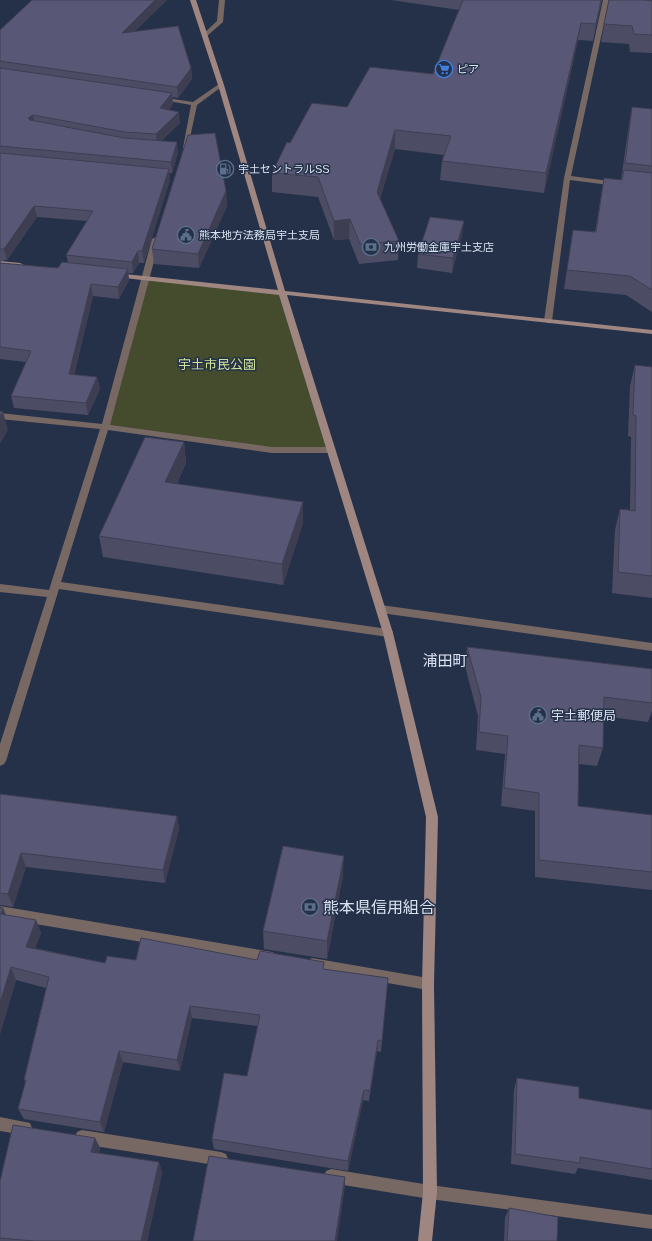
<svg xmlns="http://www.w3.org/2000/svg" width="652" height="1241" viewBox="0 0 652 1241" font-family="Helvetica,'Noto Sans JP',sans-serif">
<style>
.green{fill:#444c2d}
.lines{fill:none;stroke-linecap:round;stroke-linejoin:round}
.street{fill:#786864;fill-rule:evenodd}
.secondary{fill:#9f8680;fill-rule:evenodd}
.wall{fill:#4c4c65;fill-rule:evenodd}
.shaded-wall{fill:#3e3e53}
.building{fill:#585876;stroke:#3e3e53}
.labels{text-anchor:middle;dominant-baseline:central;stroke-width:3;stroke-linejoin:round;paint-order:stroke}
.far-poi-label{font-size:11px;fill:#dbe3f3;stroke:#253149;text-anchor:start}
.park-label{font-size:13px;fill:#d0e397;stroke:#253149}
.poi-label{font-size:13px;fill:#dbe3f3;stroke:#253149;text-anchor:start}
.quarter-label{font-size:15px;fill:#dbe3f3;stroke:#253149}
.near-poi-label{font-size:16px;fill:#dbe3f3;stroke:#253149;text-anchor:start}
</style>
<rect width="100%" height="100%" fill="#253149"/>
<path class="green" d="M144,279L282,292L332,450H272L105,427Z"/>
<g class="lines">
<g class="street">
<path d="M219,0H225L223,22L207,36H203V34L217,21Z"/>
<path d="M603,0H609L571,176L617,182L620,184L617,186L570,180L552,321L548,323L544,321L564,178Z"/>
<path d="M219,84L224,85L197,105L188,147L183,148L191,105L157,99L160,97L193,102Z"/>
<path d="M156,237L160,239L110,425L272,447H332L336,450L332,453H272L108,430L61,582L388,629L392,630L393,633L392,636L388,637L59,589L6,761L4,764L0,766V744L47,597L0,592V584L49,590L100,429L0,419V413L102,424L152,239Z"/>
<path d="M381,605L652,643V651L381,613L376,609Z"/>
<path d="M0,906L272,952L276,954L278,958L276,962L272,964L0,918Z"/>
<path d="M312,958L428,978L433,980L434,984L433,988L428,990L312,970L308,968L306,964L308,960Z"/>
<path d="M0,1117L30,1123L32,1128L30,1133L25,1135L0,1131Z"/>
<path d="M82,1130L221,1152L226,1154L228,1159L226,1164L221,1166L82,1144L77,1142L75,1137L77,1132Z"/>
<path d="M331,1169L430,1185L652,1215V1229L430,1199L331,1183L326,1181L324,1176L326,1171Z"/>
</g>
<g class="secondary">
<path d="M190,0H196L224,85L285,291L652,330V334L287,295L393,633L438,817L434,984L437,1192L432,1241H418L423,1192L422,984L426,817L383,633L279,295L115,277L111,275L115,273L278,290L218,85Z"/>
<path d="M0,261L20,263L24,265L20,267L0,265Z"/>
</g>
</g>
<g class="wall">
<path d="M32,0H167L135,31L191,68L192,79L178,98L173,97V104L169,110L180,123L161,141L178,153L172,173H169L170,180L144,263H139L133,273H128L129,280L119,299L93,296L74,375L97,377L100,389L88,415L14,408L11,396L26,362L0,359V30ZM37,217L87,221L66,255L68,262L58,268L1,263V261L7,260Z"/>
<path d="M391,0H602L593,41L578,40L544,193L440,180L442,161L444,155L395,149L380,199L399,241L398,260L359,264L349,239L334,240L318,197L272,192V173L290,143L347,107L433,74L459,10Z"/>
<path d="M609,0H652V53L630,52L629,44L601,42Z"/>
<path d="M632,107L652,109V312L626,295L564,289L573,230L595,232L604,178L621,180L629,124Z"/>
<path d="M226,191L227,206L199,268L154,264L152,249Z"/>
<path d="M462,235L452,273L417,268L418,254Z"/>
<path d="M635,365L652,367V598L612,593L615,530L620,509L630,510L631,437L628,436L630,386Z"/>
<path d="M184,442L186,463L177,484L303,502V523L283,585L103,557L99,536Z"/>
<path d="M467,647L652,669V711L648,722L603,716V748L597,766L579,764L578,806L652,815V890L535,877V811L501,806L505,754L476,750L478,716L465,666Z"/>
<path d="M0,794L177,816L179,829L165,883L26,867L13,907L0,905Z"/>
<path d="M343,875L327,959L264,949L263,931Z"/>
<path d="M3,908L6,915L36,920L41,933L35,948L105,963L136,960H257L388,978L381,1052L377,1051L369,1101L363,1100L348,1171L214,1149L212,1139L247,1076L258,1026L192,1018L180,1071L123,1062L104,1132L24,1119L18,1109L26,1082L24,1080L46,988L16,980L0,1034Z"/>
<path d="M517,1078L579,1098L652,1110V1180L578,1168L575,1174L511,1164L514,1090Z"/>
<path d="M95,1138L100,1148L99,1153L159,1162L162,1173L147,1241H0V1181Z"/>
<path d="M509,1208L557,1241H504L505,1218Z"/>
</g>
<g class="shaded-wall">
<path d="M155,0H167L123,43L122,33Z"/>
<path d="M601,0L599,12L593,41L596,24Z"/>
<path d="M581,23L578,40L544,193L546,173Z"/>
<path d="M191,68L192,79L178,98L177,87Z"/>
<path d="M172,93L173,104L161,119L160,108Z"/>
<path d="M179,112L180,123L157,145L156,134Z"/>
<path d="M33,115L35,126L28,118Z"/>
<path d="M395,130V149L376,211L377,192Z"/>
<path d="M177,142L178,153L172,173L171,162Z"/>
<path d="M169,169L170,180L144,263L142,251Z"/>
<path d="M226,191L227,206L199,268L198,254Z"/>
<path d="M34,206L37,217L7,260L4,249Z"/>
<path d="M350,219L349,239L334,240V221Z"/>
<path d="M464,221L462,235L452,273L453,258Z"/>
<path d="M138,251L139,263L133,273L132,262Z"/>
<path d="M128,269L129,280L119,299L118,287Z"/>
<path d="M91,284L93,296L71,386L69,374Z"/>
<path d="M97,377L100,389L88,415L86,403Z"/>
<path d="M3,412L8,430L0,444V417Z"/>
<path d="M184,442L186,463L168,503L165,482Z"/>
<path d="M303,502V523L283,585L282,564Z"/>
<path d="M177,816L179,829L165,883L163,870Z"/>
<path d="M21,853L26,867L13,907L8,894Z"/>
<path d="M344,856L343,875L327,959V941Z"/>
<path d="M3,908L8,921L1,914Z"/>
<path d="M36,920L41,933L31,959L26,947Z"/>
<path d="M11,967L16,980L0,1034V1003Z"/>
<path d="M190,1006L192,1018L180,1071L177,1060Z"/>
<path d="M378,1040L377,1051L369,1101L370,1091Z"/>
<path d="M119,1051L123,1062L104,1132L100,1122Z"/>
<path d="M364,1090L363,1100L348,1171V1161Z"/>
<path d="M95,1138L100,1148L96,1162L91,1152Z"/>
<path d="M159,1162L162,1173L147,1241H141Z"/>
<path d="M345,1177V1187L337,1241H335Z"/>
</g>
<g class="building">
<path d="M32,0H155L122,33L178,26L191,68L177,87L0,61V30Z"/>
<path d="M463,0H601L596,24L581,23L546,173L442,161L451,136L395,130L377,192L399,241L360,244L350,219L334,221L318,177L272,173L287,142L290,143L312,103L347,107L370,67L433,74Z"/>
<path d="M609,0H644L652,1V35L634,34L632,26L604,24Z"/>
<path d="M0,68L172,93L160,108L179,112L156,134L125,132L33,115L28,118L30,120L124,138L177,142L171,162L0,146Z"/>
<path d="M632,107L652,109V166L625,163Z"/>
<path d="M215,133L226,191L198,254L152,249L188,135Z"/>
<path d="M0,153L169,169L142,251H138L132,262L66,255L93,211L34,206L4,249H0Z"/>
<path d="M624,170L652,173V290L630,276L567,270L573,230L596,232L604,178L622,180Z"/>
<path d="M430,217L464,221L453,258L418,254Z"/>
<path d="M62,262L128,269L118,287L91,284L69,374L97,377L86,403L11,396L31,351L0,347V263L58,268Z"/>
<path d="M635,365L652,367V576L618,572L620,509L635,511L636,416L633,415Z"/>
<path d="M0,411L3,412L0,417Z"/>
<path d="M145,437L184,442L165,482L303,502L282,564L99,536Z"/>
<path d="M467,647L652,669V703L604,697L603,748L579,745L578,806L652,815V872L539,860V793L504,788L508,736L479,732L481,697Z"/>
<path d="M0,794L177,816L163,870L21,853L8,894L0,893Z"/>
<path d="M283,846L344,856L327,941L263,931Z"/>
<path d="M0,907L3,908L1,914L36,920L26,947L105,963L107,956L136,960L141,938L257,960L260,951L324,962L323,969L388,978L382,1041L378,1040L370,1091L364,1090L348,1161L212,1139L224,1073L247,1076L260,1015L190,1006L177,1060L119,1051L100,1122L18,1109L26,1080H24L49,977L11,967L0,1003Z"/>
<path d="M517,1078L579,1087V1098L652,1110V1169L580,1157V1163L515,1154Z"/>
<path d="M13,1125L95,1138L91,1152L159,1162L141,1241H34L0,1238V1181Z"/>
<path d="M209,1156L345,1177L335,1241H193Z"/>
<path d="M509,1208L558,1217L557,1241H507Z"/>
</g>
<defs>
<symbol id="supermarket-ring" viewBox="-11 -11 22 22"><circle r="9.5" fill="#253149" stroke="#3f7fe0" stroke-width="1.5"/><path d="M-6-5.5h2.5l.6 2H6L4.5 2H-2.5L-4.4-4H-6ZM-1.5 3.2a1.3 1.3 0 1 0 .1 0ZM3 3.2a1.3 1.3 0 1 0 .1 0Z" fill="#3f7fe0"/></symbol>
<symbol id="fuel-ring" viewBox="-11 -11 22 22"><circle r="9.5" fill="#253149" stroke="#5c6f8a" stroke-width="1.5"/><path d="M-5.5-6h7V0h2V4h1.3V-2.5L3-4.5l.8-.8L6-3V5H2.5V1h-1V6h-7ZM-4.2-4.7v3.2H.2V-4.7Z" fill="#5c6f8a"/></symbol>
<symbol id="civic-ring" viewBox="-11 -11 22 22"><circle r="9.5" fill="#253149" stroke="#5c6f8a" stroke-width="1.5"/><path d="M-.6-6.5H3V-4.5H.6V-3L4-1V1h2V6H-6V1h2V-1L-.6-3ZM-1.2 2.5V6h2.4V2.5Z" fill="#5c6f8a"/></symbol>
<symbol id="bank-ring" viewBox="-11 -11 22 22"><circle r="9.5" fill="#253149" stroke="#5c6f8a" stroke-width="1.5"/><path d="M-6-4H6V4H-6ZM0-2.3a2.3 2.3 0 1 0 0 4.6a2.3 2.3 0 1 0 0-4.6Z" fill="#5c6f8a"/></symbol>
</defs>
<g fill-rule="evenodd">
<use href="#supermarket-ring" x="434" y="59" width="20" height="20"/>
<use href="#fuel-ring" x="215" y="159" width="20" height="20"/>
<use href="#civic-ring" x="176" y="225" width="20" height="20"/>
<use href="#bank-ring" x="361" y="237" width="20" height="20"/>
<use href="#civic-ring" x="528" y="705" width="20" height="20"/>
<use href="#bank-ring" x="300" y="897" width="20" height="20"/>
</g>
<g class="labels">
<g class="far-poi-label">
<text x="457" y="69">ピア</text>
<text x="238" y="169">宇土セントラルSS</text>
<text x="199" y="235">熊本地方法務局宇土支局</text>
<text x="384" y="247">九州労働金庫宇土支店</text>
</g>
<g class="park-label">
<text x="217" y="364">宇土市民公園</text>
</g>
<g class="poi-label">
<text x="551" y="715">宇土郵便局</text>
</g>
<g class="quarter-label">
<text x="445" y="660">浦田町</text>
</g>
<g class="near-poi-label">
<text x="323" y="907">熊本県信用組合</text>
</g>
</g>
</svg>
